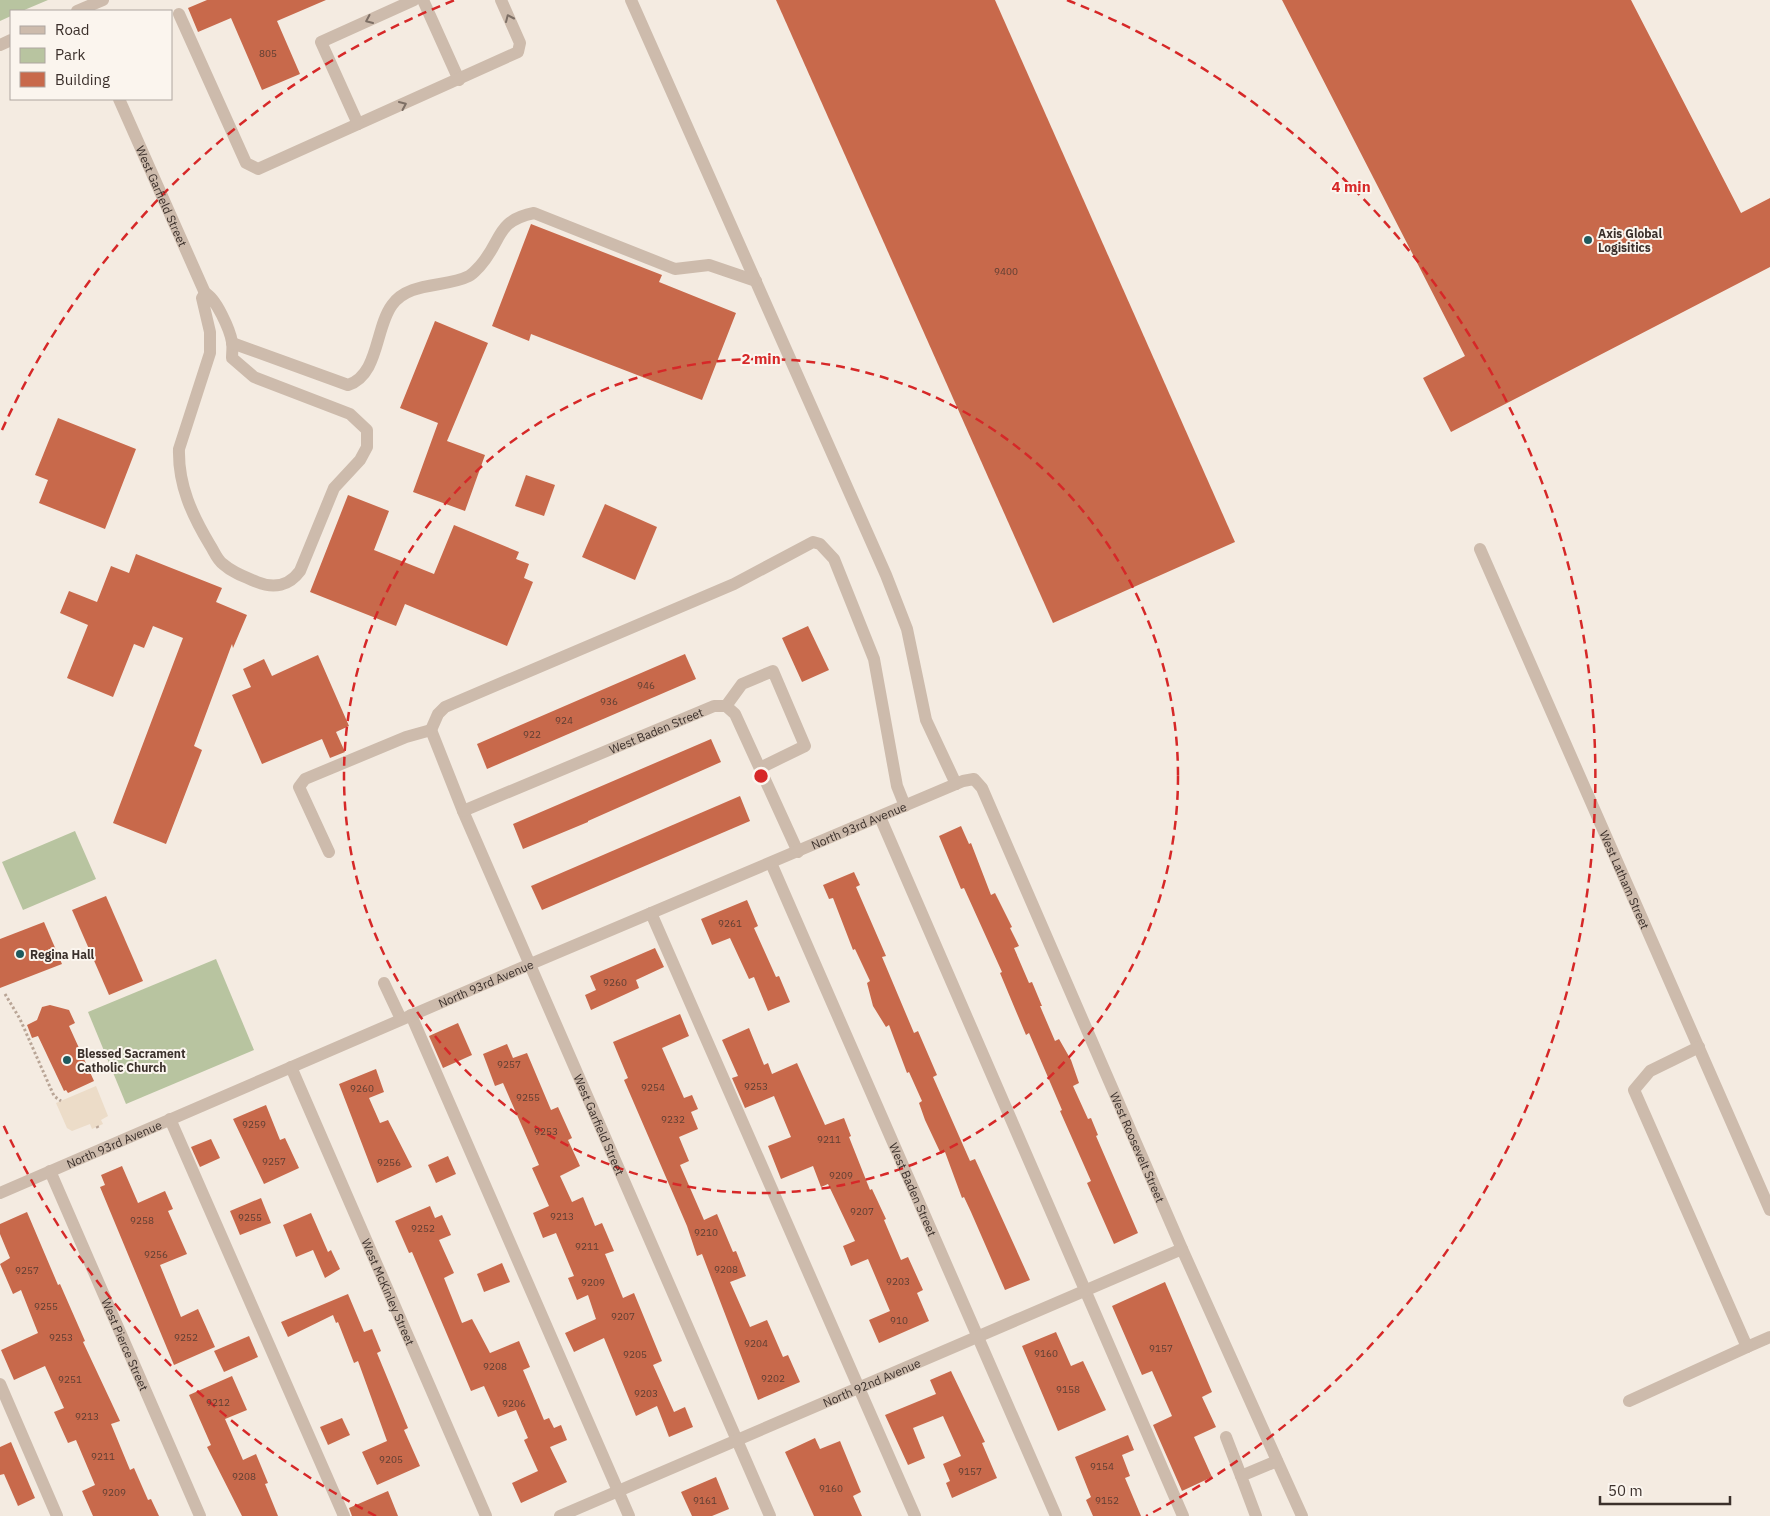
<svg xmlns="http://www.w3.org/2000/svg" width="1770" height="1516" viewBox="0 0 1770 1516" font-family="'IBM Plex Sans',sans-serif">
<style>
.green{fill:#b8c4a0}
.plaza{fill:#ecdcc8}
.building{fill:#c8694b}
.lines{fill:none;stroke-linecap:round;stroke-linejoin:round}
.path{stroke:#b9a596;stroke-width:3;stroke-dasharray:2.5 2.5;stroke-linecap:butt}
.minor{stroke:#cdbbac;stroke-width:12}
.oneway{stroke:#7d6f65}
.ring{fill:none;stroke:#d62828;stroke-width:2.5;stroke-dasharray:9 6}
.poi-dot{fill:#1f5a5e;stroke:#fbf5ee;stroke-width:2}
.labels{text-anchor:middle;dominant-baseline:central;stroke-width:4;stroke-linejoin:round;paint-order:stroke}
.number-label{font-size:10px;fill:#5e3e33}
.street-label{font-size:12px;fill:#3b302b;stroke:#fbf5ee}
.poi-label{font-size:12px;font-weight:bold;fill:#3b302b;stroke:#fbf5ee;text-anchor:start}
.centre{fill:#d62828;stroke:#fbf5ee;stroke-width:2.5}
.ring-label{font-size:15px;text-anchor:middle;font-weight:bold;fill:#d62828;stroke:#fbf5ee;stroke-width:4;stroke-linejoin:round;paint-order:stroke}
</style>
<rect width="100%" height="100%" fill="#f4ebe1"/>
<g class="green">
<path d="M0,0H48L22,11H11V16L0,21Z"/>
<path d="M75,831L96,879L23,910L2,862Z"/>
<path d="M216,959L254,1050L126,1104L88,1012Z"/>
</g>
<path class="plaza" d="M96,1086L108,1116L101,1120L103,1124L92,1129L90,1124L72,1131L67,1128L56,1103Z"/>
<g class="building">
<path d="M207,0H326L277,21L300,74L262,90L231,18L198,32L188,8Z"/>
<path d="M776,0H995L1235,542L1053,623Z"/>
<path d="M1282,0H1631L1741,213L1770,198V267L1451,432L1423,378L1465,356Z"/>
<path d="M531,224L662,275L659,282L736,313L702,400L531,334L529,341L492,326Z"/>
<path d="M435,321L488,343L447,441L485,455L465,511L413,492L438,423L400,408Z"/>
<path d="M58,418L136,449L105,529L39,503L48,480L35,475Z"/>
<path d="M526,475L555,485L544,516L515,506Z"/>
<path d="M348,495L389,511L374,550L434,574L454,525L519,552L516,559L529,564L524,578L533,582L507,646L405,604L396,626L310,592Z"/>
<path d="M605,504L657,527L635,580L582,557Z"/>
<path d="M136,554L222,588L216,602L247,615L233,648L232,644L194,746L202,750L166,844L113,823L183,638L153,626L144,648L134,644L113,697L67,678L88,625L60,613L69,591L97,602L111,566L129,573Z"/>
<path d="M808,626L829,670L802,682L782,638Z"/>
<path d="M685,654L696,679L487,769L477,744Z"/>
<path d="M318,655L349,726L336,732L345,752L330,758L322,739L262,764L232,695L251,687L243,669L264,659L272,676Z"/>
<path d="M711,739L721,762L588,821V822L523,849L513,824Z"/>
<path d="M740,796L750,821L542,910L531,886Z"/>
<path d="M961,826L969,844L971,843L991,895L995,893L1012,927L1010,928L1019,946L1014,948L1029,983L1032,982L1042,1006H1040L1055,1041L1059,1039L1071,1060L1079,1083L1073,1086L1088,1119L1091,1118L1098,1135L1096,1136L1138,1233L1114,1244L1087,1183L1091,1181L1060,1111L1062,1110L1029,1033L1026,1035L1000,973L1002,972L964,888L961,889L939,836Z"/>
<path d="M854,872L860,885L856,887L886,956L882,957L914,1033L918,1031L937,1075L933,1077L970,1161L975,1159L1030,1280L1005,1290L971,1212L964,1197L962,1198L945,1152L941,1154L925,1120L919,1103L922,1101L909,1072L907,1073L889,1025L886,1027L873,1006L867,983L870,981L855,949L853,950L833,898L829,899L823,885Z"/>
<path d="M106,896L143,981L109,995L72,910Z"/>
<path d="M747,900L758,926L754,928L776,977L779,976L790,1002L768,1011L754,977L749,979L730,938L712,945L701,919Z"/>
<path d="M44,922L62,964L0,988V939Z"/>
<path d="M655,948L664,967L636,980L639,988L591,1010L585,995L596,990L590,976Z"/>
<path d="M50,1005L69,1010L75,1023L69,1026L94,1081L68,1093L66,1090L64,1091L38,1036L32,1038L27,1025L37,1020L42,1007Z"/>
<path d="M680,1014L689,1036L662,1048L684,1098L692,1095L698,1109L691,1112L698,1129L679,1137L689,1161L680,1165L704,1220L717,1214L733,1252L736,1251L746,1276L730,1282L750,1327L767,1320L783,1357L788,1355L800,1382L758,1400L702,1254L697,1256L687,1226L624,1080L628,1078L613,1042Z"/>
<path d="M458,1023L472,1055L443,1068L429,1036Z"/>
<path d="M749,1028L764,1065L768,1063L772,1074L797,1063L825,1125L844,1118L851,1136L849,1137L870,1190L872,1189L886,1219L884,1220L901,1260L908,1257L923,1290L917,1293L929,1321L879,1343L869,1320L890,1311L868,1259L851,1266L843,1246L855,1241L828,1184L821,1187L813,1166L781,1179L768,1146L791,1137L774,1096L745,1108L732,1078L738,1076L722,1040Z"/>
<path d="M507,1044L513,1058L527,1053L551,1110L558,1107L572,1138L568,1140L580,1166L560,1176L572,1202L583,1197L595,1226L602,1223L614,1251L605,1254L623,1298L634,1293L662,1361L653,1365L674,1412L685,1407L693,1427L669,1437L657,1406L636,1416L604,1338L574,1352L565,1333L596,1319L588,1295L577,1300L568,1278L574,1276L556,1233L543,1238L533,1213L549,1206L532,1168L539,1165L503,1083L495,1086L483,1054Z"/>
<path d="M376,1069L384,1092L369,1098L380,1123L388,1120L412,1167L377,1183L339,1084Z"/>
<path d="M266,1105L280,1140L285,1138L299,1168L264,1184L233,1119Z"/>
<path d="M211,1139L220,1158L200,1167L191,1147Z"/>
<path d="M448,1156L456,1174L436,1183L428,1165Z"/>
<path d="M122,1166L138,1203L165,1191L173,1209L168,1211L187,1254L160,1265L181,1317L198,1309L215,1347L174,1365L100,1187L105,1185L101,1175Z"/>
<path d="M261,1198L271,1223L240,1235L230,1211Z"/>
<path d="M430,1206L435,1218L442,1215L451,1235L439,1240L454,1273L444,1278L462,1323L472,1319L490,1353L519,1341L530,1367L523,1370L544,1420L549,1418L554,1428L561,1425L567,1440L550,1447L567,1482L521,1503L512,1483L538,1471L524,1440L528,1438L516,1410L498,1417L484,1386L471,1391L412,1252L409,1253L395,1221Z"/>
<path d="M27,1212L58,1285L60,1284L85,1341L83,1342L120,1421L111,1424L130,1470L134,1468L148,1500L151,1499L159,1516H93L82,1491L95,1485L76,1440L68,1443L54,1412L64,1408L45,1366L14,1380L1,1350L38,1333L21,1290L13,1294L0,1264L10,1258L0,1234V1224Z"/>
<path d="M311,1213L328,1252L331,1250L340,1269L325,1278L313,1250L296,1257L283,1225Z"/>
<path d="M502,1263L510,1282L484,1292L477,1274Z"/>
<path d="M1165,1282L1212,1392L1202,1397L1216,1427L1194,1437L1212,1477L1182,1491L1153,1425L1172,1416L1152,1371L1142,1375L1112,1306Z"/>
<path d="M348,1294L364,1332L372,1329L381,1351L377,1353L408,1428L404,1430L420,1466L377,1485L362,1452L387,1441L358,1361L354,1363L338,1322L336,1323L333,1315L288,1337L281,1322Z"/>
<path d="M1056,1332L1071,1366L1083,1361L1106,1410L1058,1431L1022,1346Z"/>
<path d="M249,1336L258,1357L224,1372L214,1351Z"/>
<path d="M951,1371L985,1442L982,1443L997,1478L952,1498L946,1483L950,1481L943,1464L961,1456L943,1416L913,1428L925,1458L908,1465L885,1415L936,1394L930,1380Z"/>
<path d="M232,1376L247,1410L225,1419L243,1460L256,1454L268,1483L265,1484L278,1516H242L207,1447L211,1445L189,1395Z"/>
<path d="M342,1418L350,1435L328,1445L320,1427Z"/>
<path d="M1128,1435L1134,1450L1122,1455L1130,1476L1125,1478L1141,1516H1093L1086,1500L1091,1497L1075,1457Z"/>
<path d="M815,1438L820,1449L840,1441L861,1492L853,1496L862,1516H814L785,1452Z"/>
<path d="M11,1442L35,1498L18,1506L4,1474L0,1475V1447Z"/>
<path d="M716,1477L729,1509L712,1516H692L681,1492Z"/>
<path d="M388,1491L398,1516H352L349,1508Z"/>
</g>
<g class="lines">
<g class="path">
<path d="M5,994L20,1019L54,1096L61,1101"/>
<path d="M97,1126L98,1128"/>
</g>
<g class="minor">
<path d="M423,0L459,80"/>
<path d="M631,0L886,575L907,629L926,720L956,784"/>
<path d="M77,11L103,0"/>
<path d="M179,14L246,163L258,169L518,52L520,43L501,0"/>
<path d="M0,45L11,40"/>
<path id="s1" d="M119,99L205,293"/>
<path d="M358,124L321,42L414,0"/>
<path d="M205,293C216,298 230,330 232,342C233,347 232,353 232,358L254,377L350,414L367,430V447L360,460L334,488L300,571C289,586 274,589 257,582C245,577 233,573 223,564C217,560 214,551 210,545C192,515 178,485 179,449L210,353V332L202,298Z"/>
<path d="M232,343L348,385C379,375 375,328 392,305C409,281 446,288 469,276C473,274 477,269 480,266C503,240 495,221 534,213L675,269L709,265L756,281"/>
<path id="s2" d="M1480,549L1770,1210"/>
<path d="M726,706L742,684L773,671L805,746L760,768"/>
<path id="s3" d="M431,730L463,811L770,1516"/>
<path d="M431,730L438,714L445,707L734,584L813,542L820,544L834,559L874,659L897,786L905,806"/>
<path id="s4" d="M463,811L714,706H726L735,714L798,852"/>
<path d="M880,817L1183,1516"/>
<path d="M329,852L299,787L305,779L406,737L431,730"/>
<path id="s5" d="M771,863L1056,1516"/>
<path d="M651,913L915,1516"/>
<path d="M384,983L401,1019"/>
<path d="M411,1015L629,1516"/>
<path id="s6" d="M291,1067L486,1516"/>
<path d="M170,1119L344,1516"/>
<path id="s7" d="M50,1171L200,1516"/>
<path id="s8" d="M0,1193L514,971L963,781L974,779L982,788L1182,1249L1302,1516"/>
<path d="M1747,1347L1770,1337"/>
<path d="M0,1384L57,1516"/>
<path d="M1629,1401L1747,1347L1634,1090L1650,1071L1699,1047"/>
<path d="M1226,1437L1241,1476"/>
<path id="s9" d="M560,1516L1182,1249"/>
<path d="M1256,1516L1241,1476L1277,1461"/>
</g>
</g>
<defs><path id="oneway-chevron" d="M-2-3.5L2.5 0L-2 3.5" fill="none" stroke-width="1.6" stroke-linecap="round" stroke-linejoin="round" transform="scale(1.25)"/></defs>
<g class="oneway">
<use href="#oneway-chevron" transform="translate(509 18) rotate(-114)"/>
<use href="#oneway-chevron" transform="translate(369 20) rotate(156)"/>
<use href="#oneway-chevron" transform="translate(403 105) rotate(-24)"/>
</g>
<g class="ring">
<circle cx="761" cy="776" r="417"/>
<path d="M376 1516A834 834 0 0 1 2 1122M2 430A834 834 0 0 1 455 0M1067 0A834 834 0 0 1 1146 1516"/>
</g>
<g class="poi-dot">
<circle cx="1588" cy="240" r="5"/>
<circle cx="20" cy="954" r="5"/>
<circle cx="67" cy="1060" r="5"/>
</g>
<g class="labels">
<g class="number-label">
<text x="268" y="53">805</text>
<text x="1006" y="271">9400</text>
<text x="646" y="685">946</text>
<text x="609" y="701">936</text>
<text x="564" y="720">924</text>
<text x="532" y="734">922</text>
<text x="730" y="923">9261</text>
<text x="615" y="982">9260</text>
<text x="509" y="1064">9257</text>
<text x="756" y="1086">9253</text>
<text x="653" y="1087">9254</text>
<text x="362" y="1088">9260</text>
<text x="528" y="1097">9255</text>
<text x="673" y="1119">9232</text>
<text x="254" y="1124">9259</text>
<text x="546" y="1131">9253</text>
<text x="829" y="1139">9211</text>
<text x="274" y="1161">9257</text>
<text x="389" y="1162">9256</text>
<text x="841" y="1175">9209</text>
<text x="862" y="1211">9207</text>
<text x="562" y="1216">9213</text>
<text x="250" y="1217">9255</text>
<text x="142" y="1220">9258</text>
<text x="423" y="1228">9252</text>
<text x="706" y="1232">9210</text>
<text x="587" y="1246">9211</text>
<text x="156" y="1254">9256</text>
<text x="726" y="1269">9208</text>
<text x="27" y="1270">9257</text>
<text x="898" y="1281">9203</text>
<text x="593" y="1282">9209</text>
<text x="46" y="1306">9255</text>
<text x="623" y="1316">9207</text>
<text x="899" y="1320">910</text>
<text x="61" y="1337">9253</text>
<text x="186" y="1337">9252</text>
<text x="756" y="1343">9204</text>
<text x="1161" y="1348">9157</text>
<text x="1046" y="1353">9160</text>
<text x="635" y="1354">9205</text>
<text x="495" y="1366">9208</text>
<text x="773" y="1378">9202</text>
<text x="70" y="1379">9251</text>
<text x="1068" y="1389">9158</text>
<text x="646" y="1393">9203</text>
<text x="218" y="1402">9212</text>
<text x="514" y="1403">9206</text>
<text x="87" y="1416">9213</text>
<text x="103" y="1456">9211</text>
<text x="391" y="1459">9205</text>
<text x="1102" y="1466">9154</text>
<text x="970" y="1471">9157</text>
<text x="244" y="1476">9208</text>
<text x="831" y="1488">9160</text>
<text x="114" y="1492">9209</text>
<text x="705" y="1500">9161</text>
<text x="1107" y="1500">9152</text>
</g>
<g class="street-label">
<text stroke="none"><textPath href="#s1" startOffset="106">West Garfield Street</textPath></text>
<text stroke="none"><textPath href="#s4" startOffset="209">West Baden Street</textPath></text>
<text stroke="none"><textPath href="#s8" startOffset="934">North 93rd Avenue</textPath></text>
<text stroke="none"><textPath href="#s2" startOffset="361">West Latham Street</textPath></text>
<text stroke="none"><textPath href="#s8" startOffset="529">North 93rd Avenue</textPath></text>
<text stroke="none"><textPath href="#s3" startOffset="429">West Garfield Street</textPath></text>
<text stroke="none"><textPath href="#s8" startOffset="124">North 93rd Avenue</textPath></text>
<text stroke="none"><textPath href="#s8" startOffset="1462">West Roosevelt Street</textPath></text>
<text stroke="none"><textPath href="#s5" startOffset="356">West Baden Street</textPath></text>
<text stroke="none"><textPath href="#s6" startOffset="245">West McKinley Street</textPath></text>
<text stroke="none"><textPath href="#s7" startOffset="189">West Pierce Street</textPath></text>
<text stroke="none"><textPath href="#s9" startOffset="339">North 92nd Avenue</textPath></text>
</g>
<g class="poi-label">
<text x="1598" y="233">Axis Global<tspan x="1598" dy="14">Logisitics</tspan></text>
<text x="30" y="954">Regina Hall</text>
<text x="77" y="1053">Blessed Sacrament<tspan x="77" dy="14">Catholic Church</tspan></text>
</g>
</g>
<circle cx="761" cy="776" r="8" class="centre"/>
<g class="ring-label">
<text x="1351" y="192">4 min</text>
<text x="761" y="364">2 min</text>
</g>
<rect x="10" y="10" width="162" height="90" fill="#fbf5ee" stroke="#aea6a0"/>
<rect x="20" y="26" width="25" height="8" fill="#cdbbac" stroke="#aea6a0"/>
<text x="55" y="35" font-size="15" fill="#3b302b">Road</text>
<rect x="20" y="48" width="25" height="15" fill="#b8c4a0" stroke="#aea6a0"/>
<text x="55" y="60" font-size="15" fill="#3b302b">Park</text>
<rect x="20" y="72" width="25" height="15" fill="#c8694b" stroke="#aea6a0"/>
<text x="55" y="85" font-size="15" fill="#3b302b">Building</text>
<path d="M1600 1496v8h130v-8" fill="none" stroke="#3b302b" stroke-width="2.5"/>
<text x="1608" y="1496" font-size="15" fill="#3b302b" stroke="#fbf5ee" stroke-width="4" paint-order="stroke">50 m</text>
</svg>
